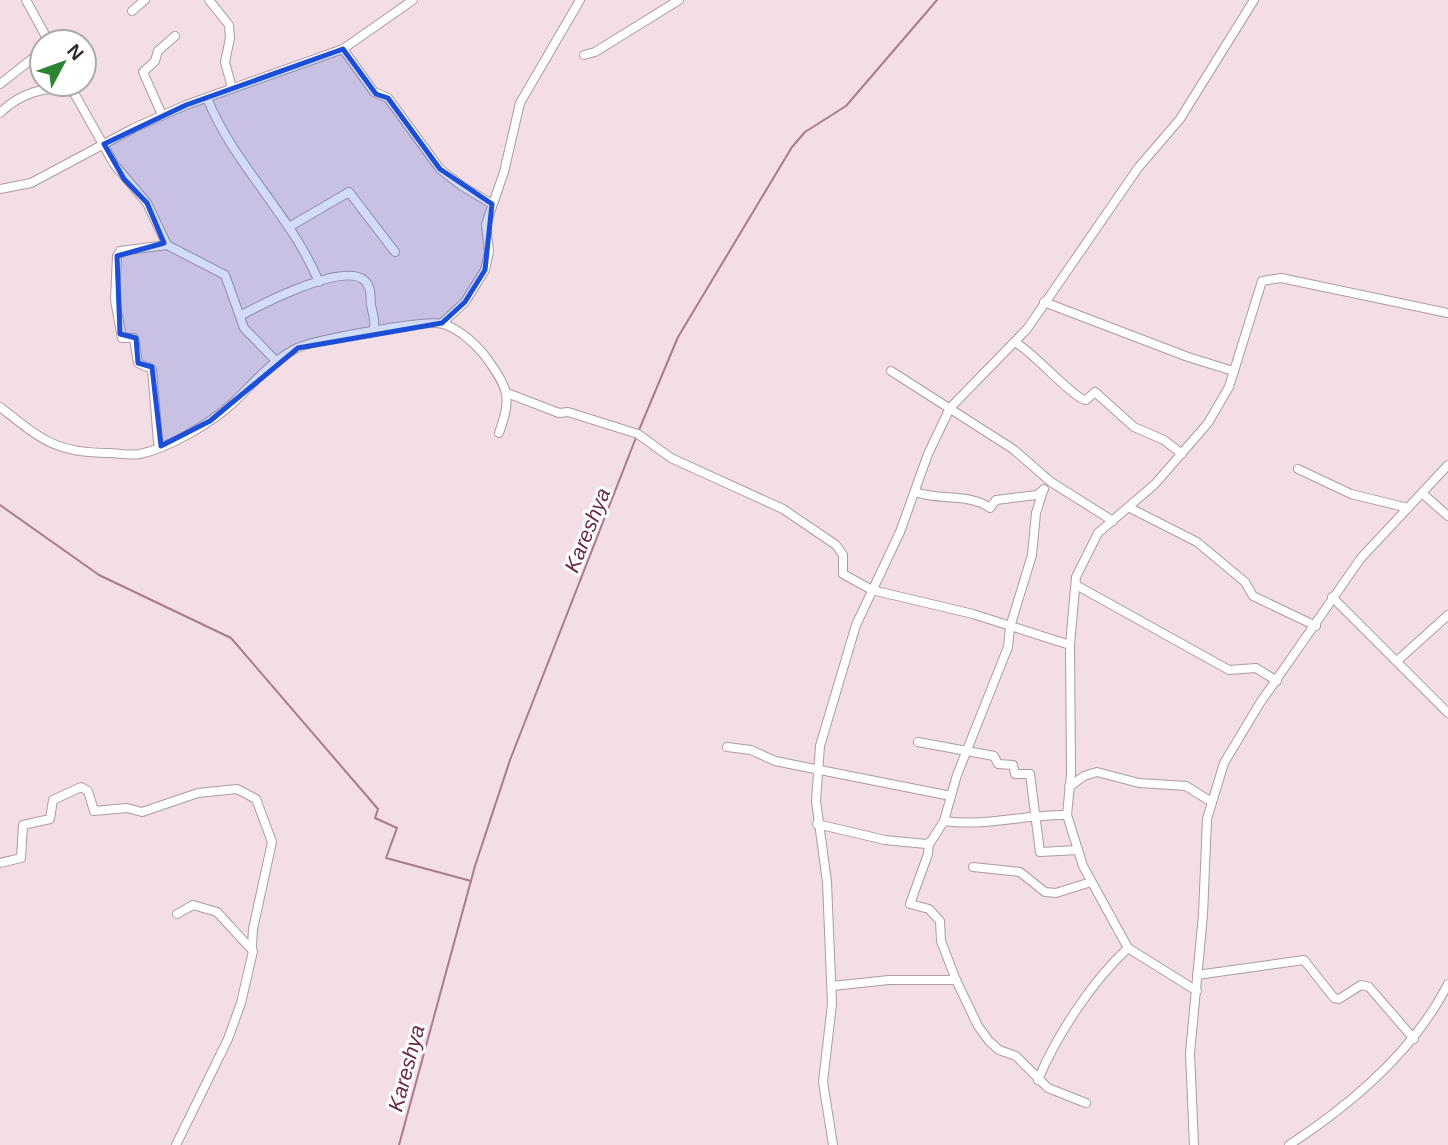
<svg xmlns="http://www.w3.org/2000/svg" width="1448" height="1145" viewBox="0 0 1448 1145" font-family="Helvetica,sans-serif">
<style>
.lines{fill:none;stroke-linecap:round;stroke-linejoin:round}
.stream{stroke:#ab7a8d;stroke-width:2}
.minor-casing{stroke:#ae9aa1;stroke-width:10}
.minor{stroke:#fff;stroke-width:8}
.marked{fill:#1d4ed8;fill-opacity:0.2;stroke:#1d4ed8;stroke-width:5;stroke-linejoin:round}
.labels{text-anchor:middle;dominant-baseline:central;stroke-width:6;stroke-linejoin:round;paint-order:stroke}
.water-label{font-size:21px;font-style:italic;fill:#682a46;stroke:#fff}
</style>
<rect width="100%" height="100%" fill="#f3dee6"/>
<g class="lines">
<g class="stream">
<path d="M639,430L678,337L792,147L805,132L846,106L937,0"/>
<path d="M0,505L99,575L231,638L378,809L375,818L397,828L386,858L471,881"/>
<path d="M399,1145L475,866L510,760L637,435"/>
</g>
<defs>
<g id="minor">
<path d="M26,0L49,42"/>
<path d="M209,0L229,25L230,38L225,62L232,88"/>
<path d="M132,11L145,0"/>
<path d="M343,49L374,92L388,98L440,169L462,186L492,204"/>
<path d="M584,55L595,52L679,0"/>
<path d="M0,84L42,51"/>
<path d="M69,84L114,164L147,203L167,245L225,275L244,328L276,361"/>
<path d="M207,98C234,165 291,215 319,282"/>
<path d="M0,113C18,95 47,83 72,92"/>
<path d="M162,115L143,72L155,61L158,51L175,36"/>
<path d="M0,189L31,183L134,128L186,105L343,49L413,0"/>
<path d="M289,227L349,192L395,252"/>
<path d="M1044,302L1188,357L1233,371"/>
<path d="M240,316C262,304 343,262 364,280C372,287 370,296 371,305C373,316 376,321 373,332"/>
<path d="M442,323L465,302L485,270L489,252L486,224L504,172L520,103L580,0"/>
<path d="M1016,343C1032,351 1076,401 1086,400L1095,392L1134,427L1164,440L1182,454"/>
<path d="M891,371L1013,449L1051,482L1113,521"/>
<path d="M507,393L559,413L568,412L638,434L671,458L783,509L836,545L843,555V574L872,590L973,614L1070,645"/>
<path d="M0,407C41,439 55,453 108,453C119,453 129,456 140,454C169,448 211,423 233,403C253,384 272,360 297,348C315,340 425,319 443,324C460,329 478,346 488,360C510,391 511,398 499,433"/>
<path d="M161,446L158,442L152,369L138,363L134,338H122L115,300L117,256L120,251L167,245"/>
<path d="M1298,469L1351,494L1408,508"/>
<path d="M915,492C940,501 970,493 990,508L996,500L1037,495L1044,489"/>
<path d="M1423,494L1448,516"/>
<path d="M1130,508L1197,542L1245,582L1253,596L1316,626"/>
<path d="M1076,585L1229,670L1256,668L1277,681"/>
<path d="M1332,597L1448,713"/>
<path d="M1397,661L1448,615"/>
<path d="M918,742L994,756L998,764L1013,765L1015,774H1030L1040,852L1078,850"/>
<path d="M727,747L751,750L775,761L951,796"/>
<path d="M1069,787L1084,776L1097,772L1139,783L1186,786L1210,801"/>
<path d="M944,821L957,775L1008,647L1010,627L1032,555L1036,513L1043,491"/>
<path d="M817,824L885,840L926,844L930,843L944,821C989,827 1024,814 1067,815"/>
<path d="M929,843L928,854L910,904L929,909L940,921L941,941L956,980"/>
<path d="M0,863L21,858L23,825L50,819L53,800L81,787L88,791L94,811L127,808L142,812L198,793L237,789L256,799L272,842L253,929L252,946"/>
<path d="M973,867L1020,872L1045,892L1056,893L1091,882"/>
<path d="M1197,975L1304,960L1334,998L1339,999L1361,985L1369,987L1414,1039"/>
<path d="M832,986L889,980H956L978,1026L989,1041L999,1050L1016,1056L1048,1088L1086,1103"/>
<path d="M1197,991L1128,948L1083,866L1067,815L1071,774L1070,645L1076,577L1098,533L1155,484L1208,423L1229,387L1262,281L1281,278L1448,313"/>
<path d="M1038,1080C1056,1036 1093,980 1128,948"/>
<path d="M176,1145L228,1039L241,1003L253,951L217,912L193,905L177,914"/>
<path d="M833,1145L823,1082L832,1004L827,882L816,801L820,746L856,625L900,532L928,454L950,408L1027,329L1138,168L1180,119L1254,0"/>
<path d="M1194,1145L1190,1053L1203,915L1207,819L1224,763L1260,703L1361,558L1448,465"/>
<path d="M1289,1145C1352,1104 1414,1051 1448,984"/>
</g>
</defs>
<use href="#minor" class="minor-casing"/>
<use href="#minor" class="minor"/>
</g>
<path class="marked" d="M343,49L376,94L388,98L440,169L492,204L485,270L465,302L442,323L298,348L210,421L161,446L152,367L138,363L136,338L120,334L117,256L164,243L147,203L124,179L104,144L186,105Z"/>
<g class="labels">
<g class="water-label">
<text transform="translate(587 530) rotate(-68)">Kareshya</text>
<text transform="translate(406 1068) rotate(-75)">Kareshya</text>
</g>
</g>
<g transform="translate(63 63) rotate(49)"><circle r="33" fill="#ffffff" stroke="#ada9ab" stroke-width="2"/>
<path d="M0-5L12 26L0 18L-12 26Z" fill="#2d8433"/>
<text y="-10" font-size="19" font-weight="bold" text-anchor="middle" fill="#31292c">N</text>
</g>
</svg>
